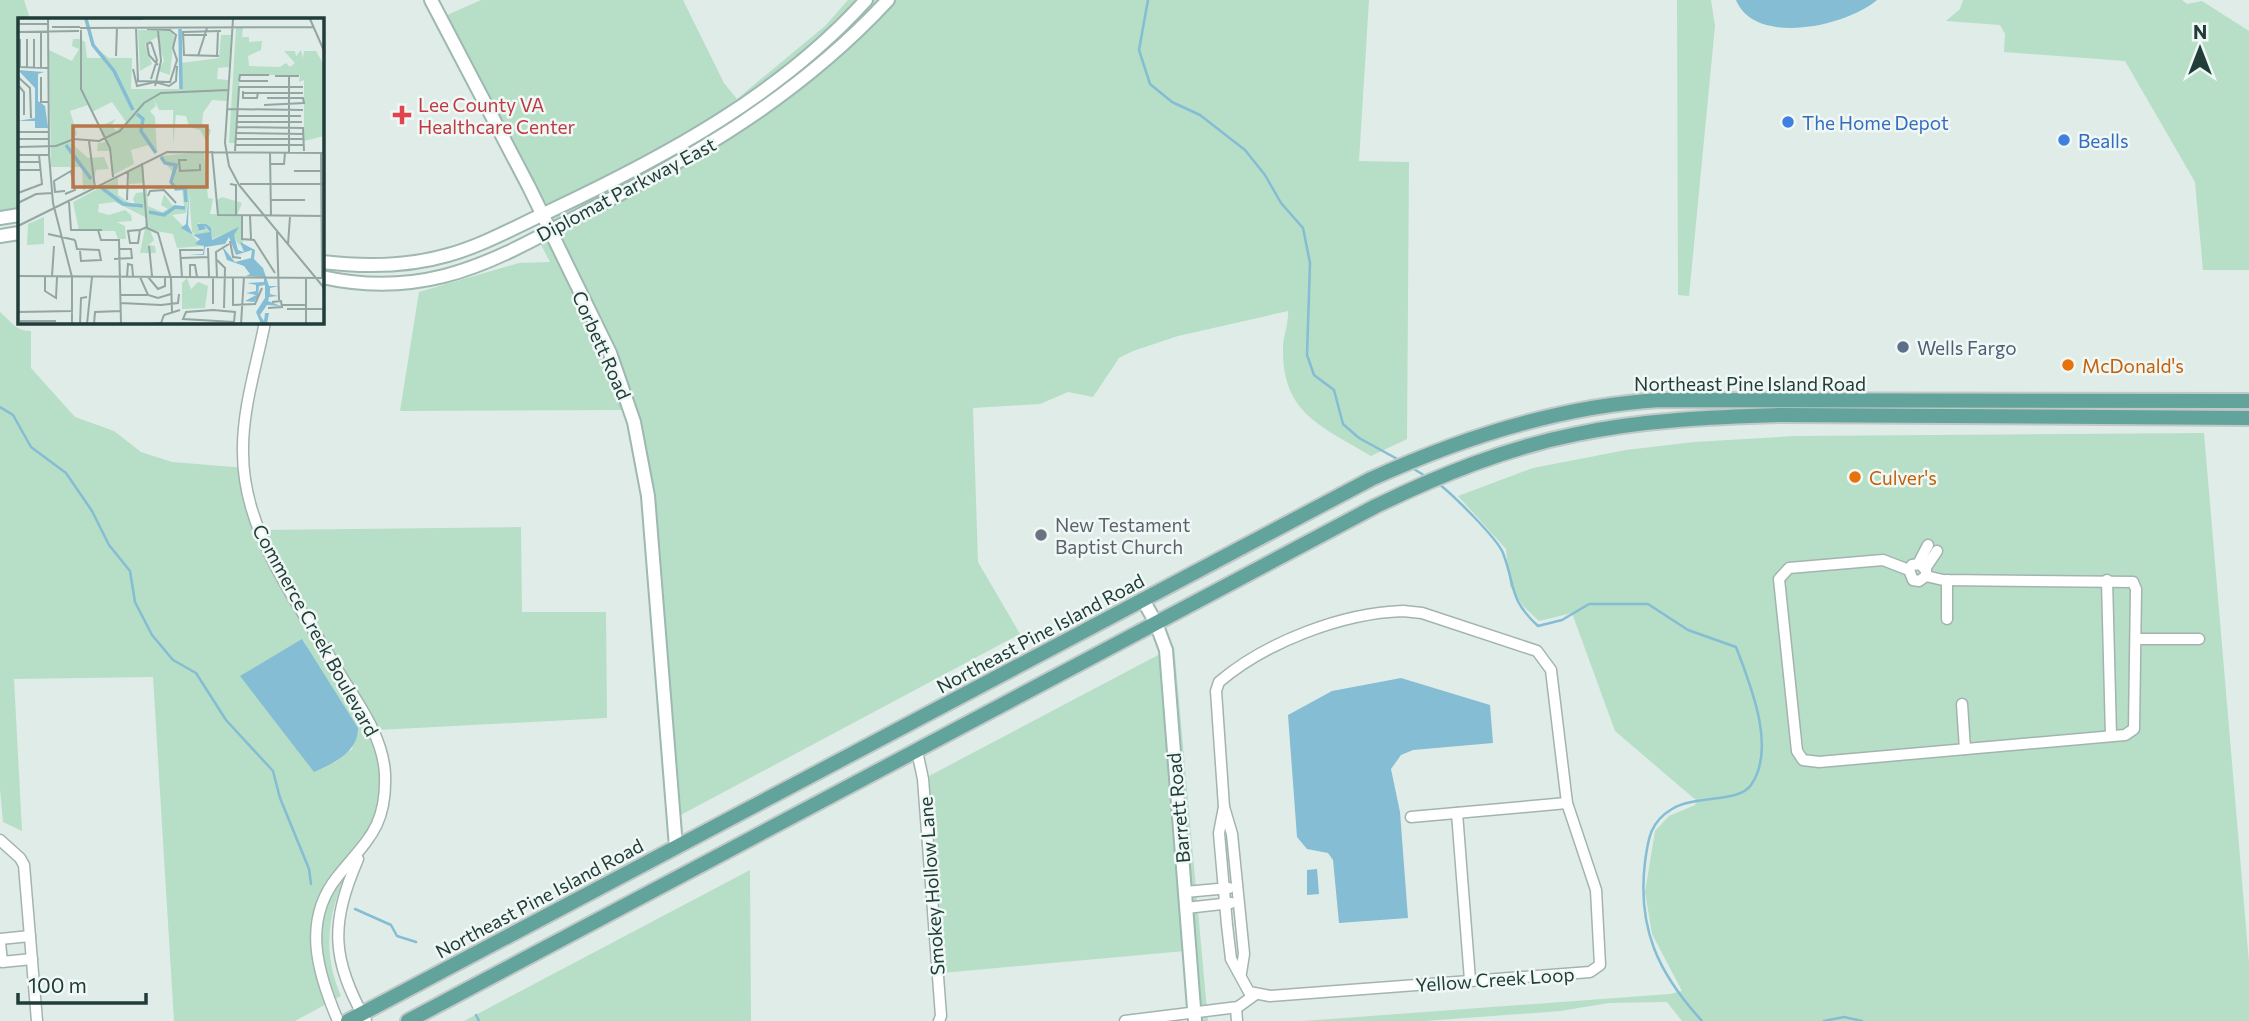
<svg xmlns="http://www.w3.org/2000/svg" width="2249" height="1021" viewBox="0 0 2249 1021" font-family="Commissioner,sans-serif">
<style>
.green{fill:#b7dec7;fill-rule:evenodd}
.water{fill:#84bdd4}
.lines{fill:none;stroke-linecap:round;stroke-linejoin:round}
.stream{stroke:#84bdd4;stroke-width:2.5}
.street-casing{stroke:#a3b4b0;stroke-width:13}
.secondary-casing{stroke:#9eb8b2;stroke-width:16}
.primary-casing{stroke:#c1c9c8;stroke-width:18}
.street{stroke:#fff;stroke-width:10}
.secondary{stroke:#fff;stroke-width:12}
.primary{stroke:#62a39b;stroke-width:14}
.health-dot{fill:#e0444e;stroke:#f0f8f5;stroke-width:2.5}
.shop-dot{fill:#3f7fe0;stroke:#f0f8f5;stroke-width:2.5}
.service-dot{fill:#5c6f8a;stroke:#f0f8f5;stroke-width:2.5}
.food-dot{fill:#e8710a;stroke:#f0f8f5;stroke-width:2.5}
.worship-dot{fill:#6b7280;stroke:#f0f8f5;stroke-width:2.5}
.labels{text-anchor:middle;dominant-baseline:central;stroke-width:5;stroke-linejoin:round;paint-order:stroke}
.health-label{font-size:19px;fill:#be3a42;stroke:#f0f8f5;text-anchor:start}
.shop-label{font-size:19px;fill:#366cbe;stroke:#f0f8f5;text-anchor:start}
.street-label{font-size:19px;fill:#203d39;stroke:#f0f8f5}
.service-label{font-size:19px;fill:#4e5e75;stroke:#f0f8f5;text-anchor:start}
.food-label{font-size:19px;fill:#c56008;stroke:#f0f8f5;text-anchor:start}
.worship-label{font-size:19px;fill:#5b616d;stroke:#f0f8f5;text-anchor:start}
.inset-river{fill:none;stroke:#84bdd4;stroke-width:3.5}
.inset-road{fill:none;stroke:#93a6a2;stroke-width:2}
.view{fill:#b7774a;fill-opacity:0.15;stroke:#b7774a;stroke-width:3.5}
.inset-edge{fill:none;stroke:#203d39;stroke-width:3.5}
</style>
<rect width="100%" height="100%" fill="#e0ece8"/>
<g class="green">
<path d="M0,0H24L30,19H19V210L0,213Z"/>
<path d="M481,0H683L724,83L737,99L825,26L848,0H860C773,95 657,152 544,208L445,16Z"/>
<path d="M872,0H882L819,62L757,109L753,104L852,22Z"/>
<path d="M895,0H1369L1359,161L1409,162L1407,439L1371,456C1323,427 1282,414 1283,349C1283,336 1289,323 1288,311L1178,336L1133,351L1119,358L1093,397L1068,392L1040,404L973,408L978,562L1020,634L677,817L652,496L636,410L556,233C686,166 794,109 895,0Z"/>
<path d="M1677,0H1711L1715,26L1689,296L1678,295Z"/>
<path d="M1963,0H2182L2187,4L2202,1L2249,31V270H2203L2195,182L2125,61L2004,52L2005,34L2000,25L1946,21L1960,9Z"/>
<path d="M746,109L749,114L638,180L552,224L548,217Z"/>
<path d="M548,237L606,356L626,410L400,411L419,292L519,263L550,262L539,241Z"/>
<path d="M0,312C10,321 17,332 31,331V368L75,417L114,431L141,452L172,462L246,468L262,530L521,527L522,612H606L607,718L378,730C388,756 391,792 381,819C374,835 361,850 352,864C328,906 321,951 341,996L295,1021H174L153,677L14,679L22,831L3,822L0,789ZM303,639L353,748L334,763Z"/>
<path d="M2204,433L2249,963V1021H1682L1667,1002L1609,1003L1560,1011L1425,1021H1303L1670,994L1682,991L1652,934L1645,892L1655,831L1669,816L1695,805L1697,801L1615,731L1572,613L1539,621L1523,606L1510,586L1506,549L1458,496L1533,468L1626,450L1694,442L1797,436Z"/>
<path d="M1174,646L1208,1021H1200L1170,648Z"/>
<path d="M1162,653L1185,951L942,973L929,776Z"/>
<path d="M750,870L751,1021H464Z"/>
</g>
<g class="water">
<path d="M1736,0H1877C1847,26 1755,47 1736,0Z"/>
<path d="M302,639L358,728C358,752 334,763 314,772L240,676Z"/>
<path d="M1401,678L1490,705L1493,743L1413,750L1401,755L1391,769L1400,812L1408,918L1339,923L1333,860L1328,853L1307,849L1297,837L1288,715L1332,691Z"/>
<path d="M1317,869L1319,894L1307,895V870Z"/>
</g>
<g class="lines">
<g class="stream">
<path d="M1148,0L1139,50L1150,84L1172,102L1200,115L1245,150L1265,175L1281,203L1303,228L1310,263L1307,355L1314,375L1334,390L1343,424L1359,438L1401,461"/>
<path d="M0,407L13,415L31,447L66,473L92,511L109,545L130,571L135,602L152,635L173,660L196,673L226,720L273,771L280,798L309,869L311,884"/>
<path d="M1412,468L1427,477"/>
<path d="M1439,484C1453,495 1497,538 1503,553C1516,587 1508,598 1538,626L1562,620L1589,604H1648L1688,630L1736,647C1750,684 1777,748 1751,785C1739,803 1695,795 1672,809C1650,822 1648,839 1645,862C1637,928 1658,973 1702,1021"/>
<path d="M355,909L391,925L397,936L416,942"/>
<path d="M476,1015L479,1021"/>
<path d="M1824,1021L1844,1017L1862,1021"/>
</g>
<defs>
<g id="street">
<path d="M265,322C257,364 242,409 243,453C243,533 298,602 337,669C356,701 383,735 385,774C387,827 367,840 338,876C301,921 318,974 338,1021"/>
<path d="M1918,564L1928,545"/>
<path d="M1925,569L1937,551"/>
<path d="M1909,570L1912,565L1920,564L1926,570V576L1919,581L1913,580L1909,570L1883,560L1789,568L1779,579L1797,751L1803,760L1819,762L2125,735L2134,729L2136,589L2133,582L1943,580L1926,576"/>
<path d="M1947,580V619"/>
<path d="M2107,580L2111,736"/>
<path d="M1403,611L1422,613L1537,651L1551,670L1567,803L1596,890L1600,965L1590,972L1270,996L1249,992L1231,959L1227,925L1219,833L1224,807L1216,691L1219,682C1266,642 1342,613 1403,611Z"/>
<path d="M2138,639H2199"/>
<path d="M1962,704L1965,749"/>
<path d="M917,751L923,779L941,1016L939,1021"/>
<path d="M1224,807L1232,834L1244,954L1241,973"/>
<path d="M1457,813L1470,980"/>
<path d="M1411,817L1567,803"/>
<path d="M0,840L20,858L24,865L37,1021"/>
<path d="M358,859C330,924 331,959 366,1021"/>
<path d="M1185,892L1229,888"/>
<path d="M1186,908L1231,903"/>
<path d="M0,939L30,936"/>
<path d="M0,943L2,962L32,959"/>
<path d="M1236,1008L1237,1021"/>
<path d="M1125,1021L1238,1007L1256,994"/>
</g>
<g id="secondary">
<path d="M431,0L529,187L610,353L634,422L648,496L676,847"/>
<path d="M0,218L19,215"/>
<path d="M0,236L19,233"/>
<path d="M322,262C364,267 407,267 448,255C484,245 517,226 550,211C665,157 780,95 866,0"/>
<path d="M322,277C362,286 404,286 444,276C491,264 537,238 580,215C695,156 799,96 888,0"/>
<path d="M1143,600L1156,623L1166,650L1195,1021"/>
</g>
<g id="primary">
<path d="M348,1021L1371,479C1461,438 1561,406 1660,400L2249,401"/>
<path d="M408,1021L1376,506C1440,475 1506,448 1577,434C1643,420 1712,417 1780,415L2249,418"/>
</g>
</defs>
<use href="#street" class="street-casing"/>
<use href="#secondary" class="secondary-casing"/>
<use href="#primary" class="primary-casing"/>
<use href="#street" class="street"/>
<use href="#secondary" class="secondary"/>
<use href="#primary" class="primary"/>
</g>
<path class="health-dot" d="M398.5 104.5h7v7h7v7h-7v7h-7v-7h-7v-7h7z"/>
<g class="shop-dot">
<circle cx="1788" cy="122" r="7"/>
<circle cx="2064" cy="140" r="7"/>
</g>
<circle class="service-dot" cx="1903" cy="347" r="7"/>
<g class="food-dot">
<circle cx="2068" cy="365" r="7"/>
<circle cx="1855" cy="477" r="7"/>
</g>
<circle class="worship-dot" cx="1041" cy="535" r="7"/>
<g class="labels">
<g class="health-label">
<text x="418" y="104">Lee County VA<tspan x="418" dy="22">Healthcare Center</tspan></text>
</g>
<g class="shop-label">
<text x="1802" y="122">The Home Depot</text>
<text x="2078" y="140">Bealls</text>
</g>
<g class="street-label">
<text transform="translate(626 189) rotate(-28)">Diplomat Parkway East</text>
<text transform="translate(602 345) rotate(66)">Corbett Road</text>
<text x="1750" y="383">Northeast Pine Island Road</text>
<text transform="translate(316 630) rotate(61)">Commerce Creek Boulevard</text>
<text transform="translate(1040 633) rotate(-28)">Northeast Pine Island Road</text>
<text transform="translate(1178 808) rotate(-95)">Barrett Road</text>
<text transform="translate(931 886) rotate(-94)">Smokey Hollow Lane</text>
<text transform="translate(539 898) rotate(-28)">Northeast Pine Island Road</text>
<text transform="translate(1495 979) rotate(-4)">Yellow Creek Loop</text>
</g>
<g class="service-label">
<text x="1917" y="347">Wells Fargo</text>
</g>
<g class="food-label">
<text x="2082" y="365">McDonald's</text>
<text x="1869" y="477">Culver's</text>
</g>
<g class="worship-label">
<text x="1055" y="524">New Testament<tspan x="1055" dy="22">Baptist Church</tspan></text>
</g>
</g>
<g transform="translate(18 18)">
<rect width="306" height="306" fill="#e0ece8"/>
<path d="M218,9H225L224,19H231V24L244,23L243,32L230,38L231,48L262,49L268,45L272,49L277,45L266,33H277L278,38L283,32L285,40L286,33H298L306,47V118L286,123V62L281,64L282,57H222L217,125H211ZM120,12H152L156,18L152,57L140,53L146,43L139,19L127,26L134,46L122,53ZM203,17H213L211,49L200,50L199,61L210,62L209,83L194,82L185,95L184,107L193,112L189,124L182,112L171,109L168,98L158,97L155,126V92H141L136,81L138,88L132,93L137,99L139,134L131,127L113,132L116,146L95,157L93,133H79L80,125L87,124L81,109L98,101L94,106L98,113L108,104L94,84L74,94L70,87L52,93L59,116L52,124L70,140L86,139L91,151L78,152L75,167L65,173L64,149H56V158L52,149H33L31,32L54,43L61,31L54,28L55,21H61L67,24L69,40H85L82,33L91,40H114L113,71H162L163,45L201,40ZM186,134L190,180L195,181L192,196H200L199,182L204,179L224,185L219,197H225V229L220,225L225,234L215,217L218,211L194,221L193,210L180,205L181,214L189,211L186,208L192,214L179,218L174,214L171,175L168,195L154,197L185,228L159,230L155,216L132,212L136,222L131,227L137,228L138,235H122L129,200L97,184L81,186L80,194L91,197L107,192L113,197L114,203L99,204L107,208L108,221H100L97,213H61L55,184L100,160V177L119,190L115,181L118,175L127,174L126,165L111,166L110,154L125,147L127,170L155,167L156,156L142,138ZM154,168L164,172L166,188L154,187L146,176L143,187L150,191L144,194L130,188L129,170ZM26,199V226L9,227L10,206ZM169,260L173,271L180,264L190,268L187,290L164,291V265Z" fill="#b7dec7" fill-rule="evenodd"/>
<path d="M0,52L26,54L20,56V83L27,88L30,110H17V103H0L17,100V70ZM171,175L170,207L175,217L192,214L186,207L188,211L181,213L179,206H188L193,210L194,222L221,209L216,217L220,232L226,234L222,224L237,232L236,241L245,250L251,268H261L252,270V276L260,278L251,279L250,283L263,288L249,287L242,297L246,303L247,295H251L249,306H243L238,294L247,280V267L241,268L240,278L236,284L227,283L238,277L228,275L238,273V267L229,265L246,264V259L228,258L232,256L226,248L209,242L204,228L217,244L233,240L234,232L218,237L211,219L207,226L187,229L186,237H171L185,236L186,228L177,226L182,221L163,210L168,206Z" fill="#84bdd4"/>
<path class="inset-river" d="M68,1L75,27L96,53L115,92M162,11L163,71M119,96L125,101L123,113L138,135M48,127L73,161M143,139L147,145L158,147L153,164L158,171L167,170L168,184M84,170L105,186L125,188M131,194L146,197L157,189L167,190"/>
<path class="inset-road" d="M30,1L31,137L35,185L54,259M102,1H125M215,1L207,125L211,148L221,167L307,271M292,1L307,35M0,6H30M34,9H62M118,9L120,63L152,64L159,42L155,30L158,17L152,12L129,11M62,10L296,9M63,12V71L92,130L95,159M0,14L61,13M23,14V50M165,17H189M2,21V49L30,50M9,21V50M16,21V50M133,24L129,26L131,37L140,47M98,38L99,9M180,38L189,10M199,38L200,13M201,38L166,37L165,14L203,13M115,51L119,68L137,64L151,68L158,63L159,48M257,58H281M0,59L12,70L13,100M23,59V84H30M133,61L139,42L133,24M221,63L222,57H251M221,63H250M0,67L6,74V97M137,68L143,43L140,13M225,73V80H239L240,74M225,75H285M246,87L286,85L285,80H249M209,91L285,92M219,98H283M219,104H284M218,109L285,110L286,133M0,114H30M217,115L286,116M0,121H30M217,121H286M71,123L77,170M217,127H286M0,129L38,128L56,121L81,123L102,113L126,85L143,75L210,72M194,133L200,197L307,198M217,133L221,69H285M303,134L304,259M252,135L253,198M271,135V58M0,137H31M169,142H161L162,153L182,152V146M0,144H22M124,145L129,210L140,215L153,261L154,294M252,146H266L267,135M0,152H23M276,153H303M212,166L218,167V197M222,166H307M47,173L37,174L36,163L53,153L57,172L47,176M0,175L24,166L21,137M130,178L132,173L146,172L158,185M109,182L110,154M253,182H287M51,184L53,212H84M0,185L18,176L34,175M224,197V221L236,222L257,255M232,198L233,221M0,208L149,134L307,135M80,212L83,222H101L103,306M121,212L110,213L112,225H120L122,212L129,209M259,214L261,282M30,216L57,222M57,222L59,231L81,232L83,242L63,243L62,233M212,223L215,239L223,240M270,226L272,199M131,228L134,258M190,230L191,259M163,240L190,239M96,241L114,240L113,231H101M199,242L207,250L206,290M0,258L307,260M34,258L36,228M27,259V273L38,280L39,259M109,259L110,246L114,247L115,258M122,259L130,277L140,280L153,276M130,259L140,271L147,268V260M164,259L162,232H185M172,259V247H177L179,259M199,259L198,234L211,226M215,260V287L237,286L244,270M103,277H129M103,285L143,287L160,285L161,276M195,286V259M264,287H288M250,290L264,289L263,283L254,284M269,291H304M195,292L217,294L216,304L165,301L168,294ZM0,294L55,293M2,303H38M54,306V258M62,306L63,280L69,279M69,306L74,259M76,306L77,294L103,293M130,306L143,305L146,297L162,292M223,306L226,259M288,306V261"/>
<path class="view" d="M55,108H189V169H55Z"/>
<rect width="306" height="306" class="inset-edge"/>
</g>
<g transform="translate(2200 49)" stroke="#f0f8f5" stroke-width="5" paint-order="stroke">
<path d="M0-5L12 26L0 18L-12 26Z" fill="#203d39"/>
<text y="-10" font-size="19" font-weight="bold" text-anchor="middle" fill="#203d39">N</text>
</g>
<path d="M18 993v10h128v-10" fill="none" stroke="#203d39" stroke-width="3.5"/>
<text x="28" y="993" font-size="21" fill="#203d39" stroke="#f0f8f5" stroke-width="5" paint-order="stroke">100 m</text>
</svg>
